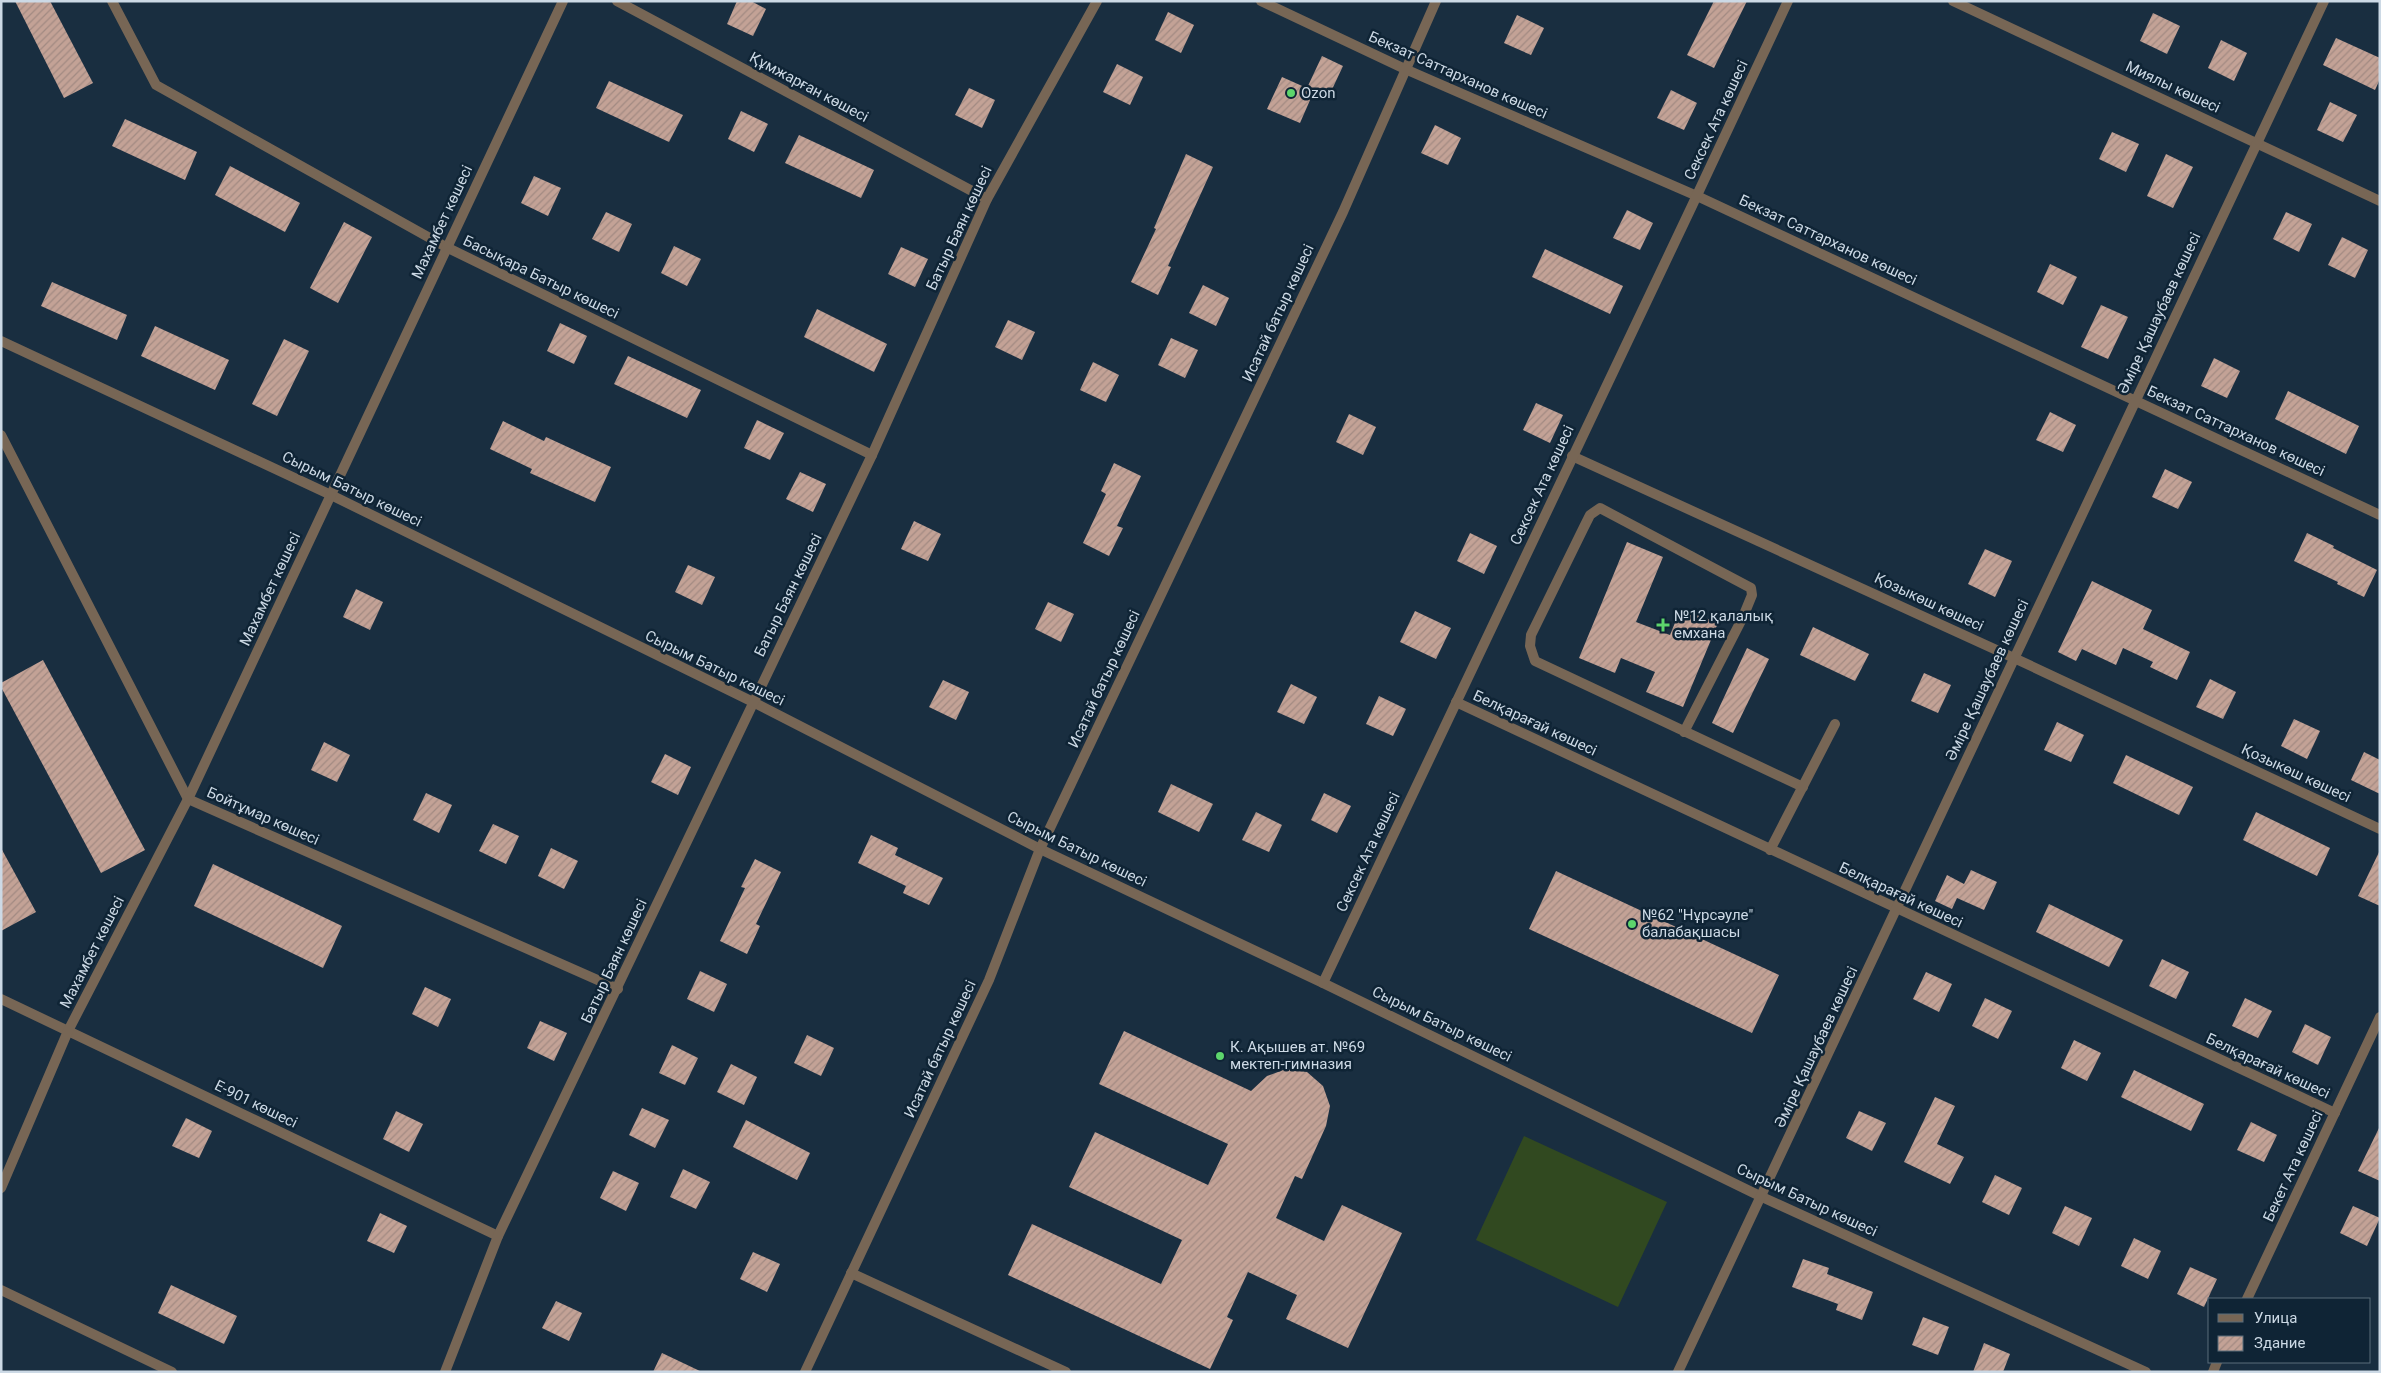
<svg xmlns="http://www.w3.org/2000/svg" width="2381" height="1373" viewBox="0 0 2381 1373" font-family="Roboto,sans-serif">
<style>
.pitch{fill:#314920}
.building{fill:url(#building-hatch)}
.lines{fill:none;stroke-linecap:round;stroke-linejoin:round}
.service{stroke:#765;stroke-width:10}
.minor{stroke:#765;stroke-width:10}
.tertiary{stroke:#765;stroke-width:10}
.poi-dot{fill:#5dd56c;stroke:#0f2435;stroke-width:2}
.labels{text-anchor:middle;dominant-baseline:central;stroke-width:5;stroke-linejoin:round;paint-order:stroke}
.street-label{font-size:15px;fill:#ccd9e5;stroke:#0f2435}
.poi-label{font-size:15px;fill:#ccd9e5;stroke:#0f2435;text-anchor:start}
</style>
<defs>
<pattern id="building-hatch" width="6" height="6" patternUnits="userSpaceOnUse" patternTransform="scale(1.25)"><rect width="6" height="6" fill="#c3a296"/><path d="M-1 1l2-2M0 6l6-6M5 7l2-2" fill="none" stroke="#a28a82"/></pattern>
</defs>
<rect width="100%" height="100%" fill="#192e40"/>
<path class="pitch" d="M1524,1136L1667,1202L1618,1307L1476,1240Z"/>
<g class="building">
<path d="M15,1H50L93,83L64,98Z"/>
<path d="M737,1H751L766,9L753,36L727,24Z"/>
<path d="M1714,1H1747L1714,68L1687,55Z"/>
<path d="M1168,12L1194,25L1181,53L1155,40Z"/>
<path d="M2153,13L2180,26L2167,54L2140,41Z"/>
<path d="M1517,15L1544,28L1531,55L1504,43Z"/>
<path d="M2336,38L2380,58V79L2375,90L2323,65Z"/>
<path d="M2221,40L2247,53L2234,81L2208,68Z"/>
<path d="M1322,56L1343,66L1328,98L1314,91L1300,123L1267,109L1282,77L1309,89L1307,88Z"/>
<path d="M1117,64L1143,77L1130,105L1103,92Z"/>
<path d="M609,81L683,115L669,142L596,108Z"/>
<path d="M969,88L995,100L982,128L955,115Z"/>
<path d="M1671,90L1697,103L1684,130L1657,118Z"/>
<path d="M2330,102L2357,115L2343,142L2317,130Z"/>
<path d="M741,111L768,124L754,152L728,139Z"/>
<path d="M125,119L197,152L185,180L112,146Z"/>
<path d="M1435,125L1461,138L1448,165L1421,153Z"/>
<path d="M2112,132L2139,144L2126,172L2099,159Z"/>
<path d="M799,135L874,170L861,198L785,163Z"/>
<path d="M1186,154L1213,167L1168,266L1171,267L1158,295L1131,282L1156,229L1154,228Z"/>
<path d="M2166,154L2193,167L2173,208L2147,196Z"/>
<path d="M230,166L300,203L285,232L215,195Z"/>
<path d="M534,176L561,188L548,216L521,203Z"/>
<path d="M1627,210L1653,223L1640,250L1613,238Z"/>
<path d="M606,212L632,224L619,252L592,239Z"/>
<path d="M2286,212L2312,224L2299,252L2273,239Z"/>
<path d="M344,222L372,237L338,303L310,288Z"/>
<path d="M2342,237L2368,250L2355,278L2328,265Z"/>
<path d="M674,246L701,259L687,286L661,273Z"/>
<path d="M901,247L928,259L915,287L888,274Z"/>
<path d="M1545,249L1623,286L1610,314L1532,277Z"/>
<path d="M2050,264L2077,277L2063,305L2037,292Z"/>
<path d="M52,282L127,315L117,340L41,306Z"/>
<path d="M1203,285L1229,298L1216,326L1189,313Z"/>
<path d="M2101,305L2128,317L2108,359L2081,347Z"/>
<path d="M817,309L887,344L874,372L804,337Z"/>
<path d="M1008,320L1035,332L1022,360L995,347Z"/>
<path d="M560,323L587,336L574,364L547,351Z"/>
<path d="M155,326L229,360L215,390L141,356Z"/>
<path d="M1171,338L1198,350L1185,378L1158,365Z"/>
<path d="M284,339L309,351L277,416L252,404Z"/>
<path d="M628,356L701,390L687,418L614,384Z"/>
<path d="M2214,358L2240,371L2227,398L2201,386Z"/>
<path d="M1093,362L1119,375L1106,402L1080,390Z"/>
<path d="M2288,391L2359,426L2346,454L2275,419Z"/>
<path d="M1536,403L1563,415L1550,443L1523,430Z"/>
<path d="M2050,412L2076,425L2063,452L2036,440Z"/>
<path d="M1349,414L1376,427L1363,455L1336,442Z"/>
<path d="M757,420L784,433L770,460L744,448Z"/>
<path d="M503,421L544,441L546,437L611,467L595,502L530,473L532,469L490,449Z"/>
<path d="M1114,463L1141,476L1117,526L1123,528L1109,556L1083,543L1106,494L1101,491Z"/>
<path d="M2165,469L2192,482L2178,509L2152,497Z"/>
<path d="M800,472L826,484L813,512L786,499Z"/>
<path d="M914,521L941,534L928,561L901,549Z"/>
<path d="M1470,533L1497,546L1484,574L1457,561Z"/>
<path d="M2307,533L2334,546L2333,548L2377,570L2364,597L2337,584L2338,582L2294,561Z"/>
<path d="M1627,542L1663,557L1636,622L1670,635L1681,608L1718,623L1683,707L1646,692L1655,672L1621,658L1615,673L1579,658Z"/>
<path d="M1985,549L2012,561L1995,597L1968,584Z"/>
<path d="M688,565L715,577L702,605L675,592Z"/>
<path d="M2092,581L2152,610L2143,629L2190,652L2177,680L2150,667L2153,662L2123,648L2116,665L2082,649L2076,661L2058,652Z"/>
<path d="M356,589L383,602L370,630L343,617Z"/>
<path d="M1048,602L1074,614L1061,642L1035,629Z"/>
<path d="M1415,611L1451,628L1436,659L1400,642Z"/>
<path d="M1813,627L1869,654L1855,681L1800,655Z"/>
<path d="M1747,648L1769,659L1733,733L1712,723Z"/>
<path d="M43,660L145,850L101,873L1,687V683Z"/>
<path d="M1924,673L1951,685L1938,713L1911,701Z"/>
<path d="M2210,679L2236,692L2223,719L2196,707Z"/>
<path d="M943,680L969,692L956,720L929,707Z"/>
<path d="M1291,684L1317,697L1304,724L1277,712Z"/>
<path d="M1379,696L1406,709L1393,736L1366,724Z"/>
<path d="M2294,719L2320,731L2307,759L2281,746Z"/>
<path d="M2057,722L2084,735L2071,762L2044,750Z"/>
<path d="M324,742L350,755L337,782L311,770Z"/>
<path d="M2364,752L2380,760V794L2351,780Z"/>
<path d="M665,754L691,767L678,795L651,782Z"/>
<path d="M2126,755L2193,787L2179,815L2113,783Z"/>
<path d="M1171,784L1213,804L1199,832L1158,812Z"/>
<path d="M426,793L452,805L439,833L413,820Z"/>
<path d="M1324,793L1351,806L1337,833L1311,820Z"/>
<path d="M1256,812L1282,825L1269,852L1242,840Z"/>
<path d="M2256,812L2330,848L2317,876L2243,840Z"/>
<path d="M493,824L519,836L506,864L479,851Z"/>
<path d="M871,835L898,848L895,855L943,878L929,905L903,893L906,886L858,863Z"/>
<path d="M1,848L36,912L1,931Z"/>
<path d="M551,848L578,861L564,889L538,876Z"/>
<path d="M2380,850V906L2358,896Z"/>
<path d="M755,859L781,872L756,924L760,926L747,954L720,941L745,888L741,887Z"/>
<path d="M213,864L342,926L323,968L194,906Z"/>
<path d="M1971,870L1997,882L1984,910L1957,898L1952,909L1935,901L1947,875L1964,884Z"/>
<path d="M1556,871L1779,975L1752,1033L1529,929Z"/>
<path d="M2049,904L2123,940L2109,967L2036,932Z"/>
<path d="M2162,959L2189,972L2176,999L2149,986Z"/>
<path d="M700,971L727,984L714,1012L687,999Z"/>
<path d="M1926,972L1952,984L1939,1012L1913,999Z"/>
<path d="M425,987L451,999L438,1027L412,1014Z"/>
<path d="M1985,998L2012,1011L1998,1039L1972,1026Z"/>
<path d="M2245,998L2272,1011L2258,1038L2232,1026Z"/>
<path d="M540,1021L567,1033L554,1061L527,1048Z"/>
<path d="M2305,1024L2331,1037L2318,1065L2292,1052Z"/>
<path d="M1124,1031L1251,1091L1267,1076L1286,1069L1307,1072L1323,1086L1330,1106L1326,1126L1302,1179L1295,1176L1276,1218L1324,1241L1342,1205L1402,1233L1348,1348L1286,1319L1297,1295L1248,1272L1227,1317L1233,1320L1210,1369L1008,1275L1032,1224L1161,1284L1182,1240L1069,1187L1095,1132L1208,1185L1228,1144L1099,1084Z"/>
<path d="M807,1035L834,1048L821,1076L794,1063Z"/>
<path d="M2074,1040L2101,1053L2087,1081L2061,1068Z"/>
<path d="M672,1045L698,1058L685,1085L659,1073Z"/>
<path d="M731,1064L757,1077L744,1105L717,1092Z"/>
<path d="M2134,1070L2204,1104L2191,1131L2121,1097Z"/>
<path d="M1935,1097L1955,1106L1937,1144L1964,1157L1950,1184L1904,1162Z"/>
<path d="M642,1108L669,1120L655,1148L629,1135Z"/>
<path d="M396,1111L423,1124L409,1152L383,1139Z"/>
<path d="M1859,1111L1886,1123L1872,1151L1846,1138Z"/>
<path d="M186,1118L212,1131L199,1158L172,1146Z"/>
<path d="M746,1120L810,1153L797,1180L733,1147Z"/>
<path d="M2251,1122L2277,1135L2264,1162L2237,1150Z"/>
<path d="M2380,1126V1181L2358,1171Z"/>
<path d="M683,1169L710,1182L696,1209L670,1197Z"/>
<path d="M613,1171L639,1183L626,1211L600,1198Z"/>
<path d="M1995,1175L2022,1188L2009,1215L1982,1202Z"/>
<path d="M2065,1206L2092,1218L2079,1246L2052,1233Z"/>
<path d="M2353,1206L2380,1218L2367,1246L2340,1233Z"/>
<path d="M380,1213L407,1226L394,1253L367,1241Z"/>
<path d="M2134,1238L2161,1251L2148,1279L2121,1266Z"/>
<path d="M753,1252L780,1264L767,1292L740,1279Z"/>
<path d="M1803,1259L1829,1268L1827,1274L1873,1292L1862,1320L1836,1310L1838,1304L1792,1287Z"/>
<path d="M2190,1267L2217,1279L2204,1307L2177,1294Z"/>
<path d="M171,1285L237,1316L224,1344L158,1313Z"/>
<path d="M556,1301L582,1313L569,1341L542,1328Z"/>
<path d="M1923,1317L1949,1327L1938,1355L1912,1345Z"/>
<path d="M1984,1343L2010,1354L2003,1372H1973Z"/>
<path d="M662,1353L702,1372H653Z"/>
</g>
<g class="lines">
<g class="service">
<path d="M1684,732L1743,617L1752,595L1751,588L1600,508L1590,515L1584,527L1531,635L1530,646L1535,661L1803,787"/>
<path d="M1770,850L1835,724"/>
<path d="M851,1273L1066,1372"/>
</g>
<g class="minor">
<path d="M112,1L156,85L446,247L872,455"/>
<path d="M617,1L987,199"/>
<path d="M1261,1L1405,69L1697,196L2380,515"/>
<path d="M1953,1L2380,201"/>
<path d="M1,341L331,495L753,702L1040,849L1323,983L1762,1197L2146,1372"/>
<path d="M1,435L188,799L618,989"/>
<path d="M1572,456L2014,658L2380,829"/>
<path d="M1456,702L2335,1113"/>
<path d="M1323,983L1691,208L1788,1"/>
<path d="M1,999L498,1236"/>
<path d="M1,1188L68,1031L188,799L563,1"/>
<path d="M1,1290L172,1372"/>
<path d="M2247,1299L2380,1017"/>
<path d="M445,1372L498,1236L872,455L987,199L1097,1"/>
<path d="M1678,1372L2324,1"/>
<path d="M2213,1372L2217,1362"/>
</g>
<path class="tertiary" d="M805,1372L989,980L1040,849L1343,212L1436,1"/>
</g>
<g class="poi-dot">
<circle cx="1291" cy="93" r="5"/>
<path d="M1660.5 617.5h5v5h5v5h-5v5h-5v-5h-5v-5h5z"/>
<circle cx="1632" cy="924" r="5"/>
<circle cx="1220" cy="1056" r="5"/>
</g>
<g class="labels">
<g class="street-label">
<text transform="translate(1458 75) rotate(24)">Бекзат Саттарханов көшесі</text>
<text transform="translate(809 87) rotate(28)">Құмжарған көшесі</text>
<text transform="translate(2173 87) rotate(25)">Миялы көшесі</text>
<text transform="translate(1716 120) rotate(-65)">Сексек Ата көшесі</text>
<text transform="translate(442 222) rotate(-65)">Махамбет көшесі</text>
<text transform="translate(959 228) rotate(-65)">Батыр Баян көшесі</text>
<text transform="translate(1828 240) rotate(25)">Бекзат Саттарханов көшесі</text>
<text transform="translate(541 277) rotate(26)">Басықара Батыр көшесі</text>
<text transform="translate(1278 313) rotate(-65)">Исатай батыр көшесі</text>
<text transform="translate(2159 313) rotate(-65)">Әміре Қашаубаев көшесі</text>
<text transform="translate(2236 431) rotate(25)">Бекзат Саттарханов көшесі</text>
<text transform="translate(1542 485) rotate(-65)">Сексек Ата көшесі</text>
<text transform="translate(352 489) rotate(26)">Сырым Батыр көшесі</text>
<text transform="translate(270 589) rotate(-65)">Махамбет көшесі</text>
<text transform="translate(788 595) rotate(-64)">Батыр Баян көшесі</text>
<text transform="translate(1929 602) rotate(25)">Қозыкөш көшесі</text>
<text transform="translate(715 668) rotate(26)">Сырым Батыр көшесі</text>
<text transform="translate(1104 679) rotate(-65)">Исатай батыр көшесі</text>
<text transform="translate(1987 680) rotate(-65)">Әміре Қашаубаев көшесі</text>
<text transform="translate(1535 723) rotate(25)">Белқарағай көшесі</text>
<text transform="translate(2296 773) rotate(25)">Қозыкөш көшесі</text>
<text transform="translate(263 816) rotate(24)">Бойтұмар көшесі</text>
<text transform="translate(1077 849) rotate(26)">Сырым Батыр көшесі</text>
<text transform="translate(1368 852) rotate(-65)">Сексек Ата көшесі</text>
<text transform="translate(1901 895) rotate(25)">Белқарағай көшесі</text>
<text transform="translate(92 952) rotate(-63)">Махамбет көшесі</text>
<text transform="translate(614 961) rotate(-65)">Батыр Баян көшесі</text>
<text transform="translate(1442 1024) rotate(26)">Сырым Батыр көшесі</text>
<text transform="translate(1816 1047) rotate(-65)">Әміре Қашаубаев көшесі</text>
<text transform="translate(940 1049) rotate(-65)">Исатай батыр көшесі</text>
<text transform="translate(2268 1066) rotate(25)">Белқарағай көшесі</text>
<text transform="translate(256 1104) rotate(26)">Е-901 көшесі</text>
<text transform="translate(2293 1166) rotate(-65)">Бекет Ата көшесі</text>
<text transform="translate(1807 1200) rotate(25)">Сырым Батыр көшесі</text>
</g>
<g class="poi-label">
<text x="1301" y="93">Ozon</text>
<text x="1674" y="616">№12 қалалық<tspan x="1674" dy="17">емхана</tspan></text>
<text x="1642" y="915">№62 "Нұрсәуле"<tspan x="1642" dy="17">балабақшасы</tspan></text>
<text x="1230" y="1047">К. Ақышев ат. №69<tspan x="1230" dy="17">мектеп-гимназия</tspan></text>
</g>
</g>
<rect width="2381" height="1373" fill="none" stroke="#ccd9e5" stroke-width="5"/>
<rect x="2208" y="1298" width="162" height="65" fill="#0f2435" stroke="#5b6c7b"/>
<rect x="2218" y="1314" width="25" height="8" fill="#776655" stroke="#5b6c7b"/>
<text x="2254" y="1323" font-size="15" fill="#ccd9e5">Улица</text>
<rect x="2218" y="1336" width="25" height="15" fill="url(#building-hatch)" stroke="#5b6c7b"/>
<text x="2254" y="1348" font-size="15" fill="#ccd9e5">Здание</text>
</svg>
